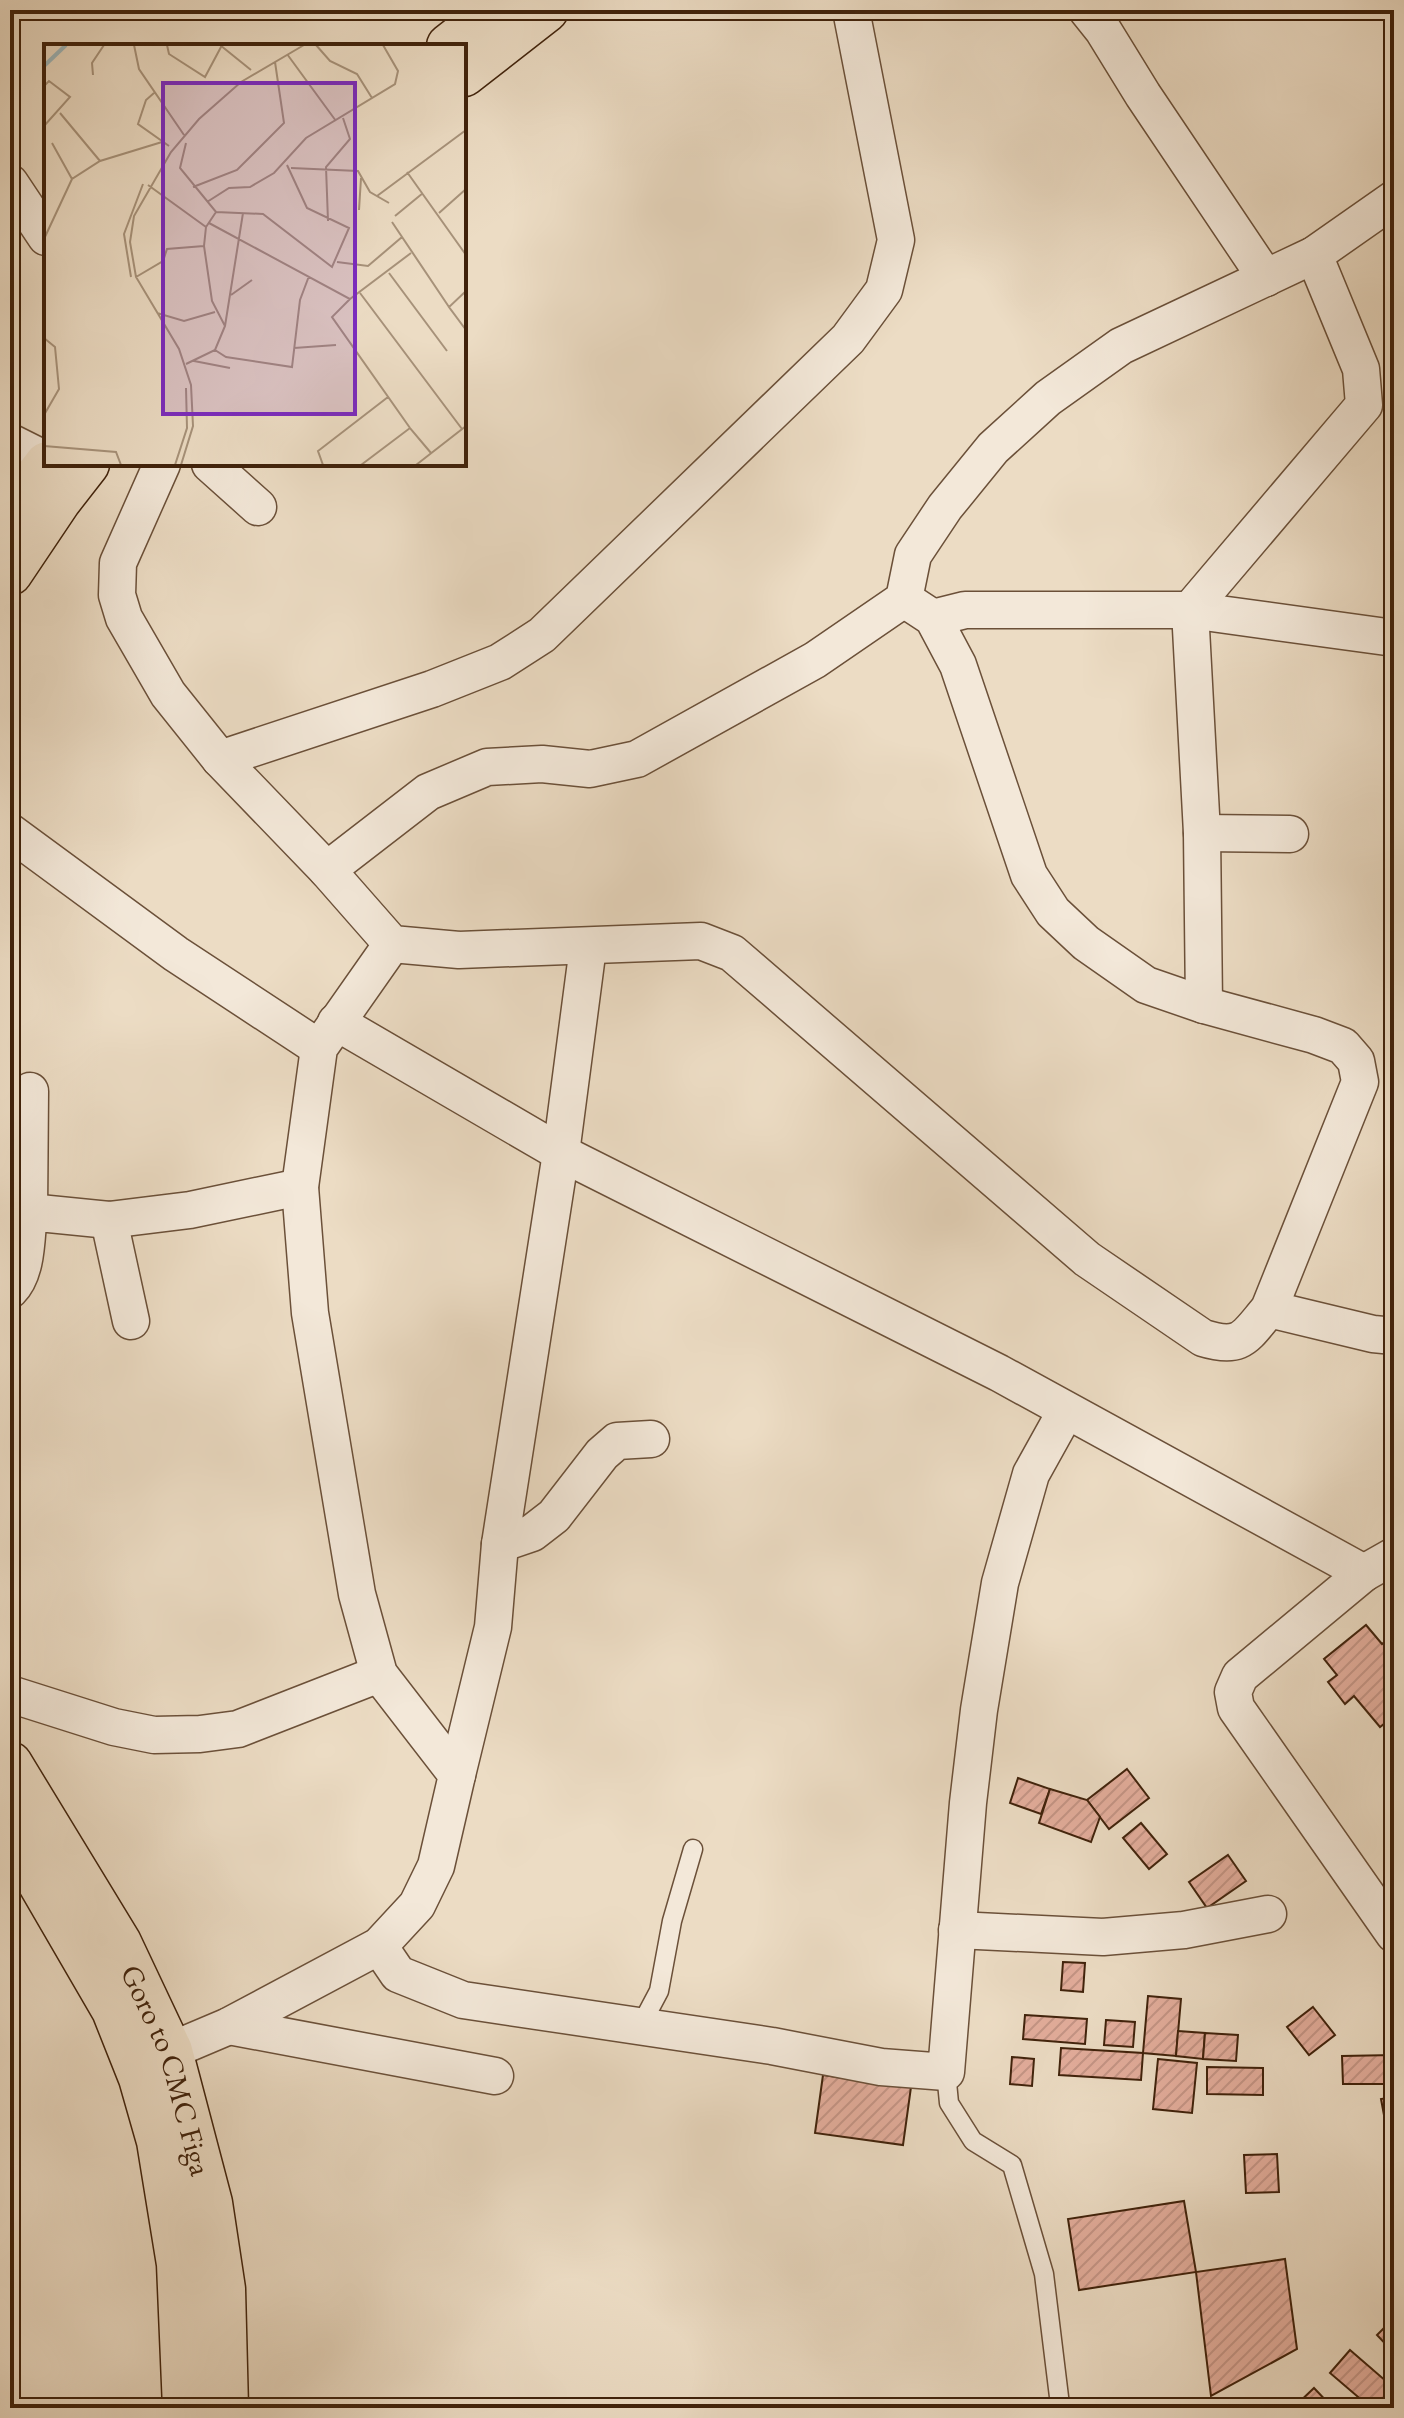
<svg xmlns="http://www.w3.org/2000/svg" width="1404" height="2418" viewBox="0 0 1404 2418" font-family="'EB Garamond',serif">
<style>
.building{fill:url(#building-hatch);stroke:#40220b;stroke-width:2}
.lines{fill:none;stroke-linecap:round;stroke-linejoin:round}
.service-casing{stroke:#6b5039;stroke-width:21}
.minor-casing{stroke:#6b5039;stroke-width:39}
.primary-casing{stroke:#40220b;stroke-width:47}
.service{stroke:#f3e8d9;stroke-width:18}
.minor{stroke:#f3e8d9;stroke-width:36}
.primary{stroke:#ecdcc4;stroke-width:44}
.labels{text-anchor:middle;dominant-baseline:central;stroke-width:8;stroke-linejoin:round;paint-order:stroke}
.street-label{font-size:30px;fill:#40220b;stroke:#f3e8d9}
.inset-river{fill:none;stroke:#9db9bf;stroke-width:4}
.inset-road{fill:none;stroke:#a7927a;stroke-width:2}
.view{fill:#7b2cbf;fill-opacity:0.15;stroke:#7b2cbf;stroke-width:4}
.inset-edge{fill:none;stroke:#40220b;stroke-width:4}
</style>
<defs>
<pattern id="building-hatch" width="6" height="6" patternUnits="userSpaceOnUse" patternTransform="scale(2)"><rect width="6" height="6" fill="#e4ae9d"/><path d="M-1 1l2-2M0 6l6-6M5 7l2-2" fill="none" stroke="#c59586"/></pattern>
</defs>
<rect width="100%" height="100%" fill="#ecdcc4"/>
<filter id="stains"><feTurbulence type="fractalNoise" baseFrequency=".0025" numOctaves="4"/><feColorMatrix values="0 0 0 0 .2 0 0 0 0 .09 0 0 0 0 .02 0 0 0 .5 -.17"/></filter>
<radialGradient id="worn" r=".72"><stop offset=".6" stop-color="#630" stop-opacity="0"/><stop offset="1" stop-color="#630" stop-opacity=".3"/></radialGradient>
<g class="building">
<path d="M1366,1625L1382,1644L1392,1636L1394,1639V1716L1380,1727L1354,1696L1345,1704L1328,1682L1337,1675L1324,1659Z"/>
<path d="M1127,1769L1149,1798L1109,1829L1087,1800Z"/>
<path d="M1018,1778L1050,1789L1041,1814L1010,1803Z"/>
<path d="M1050,1789L1087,1800L1100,1817L1091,1842L1039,1823Z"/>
<path d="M1141,1823L1167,1854L1149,1869L1123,1838Z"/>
<path d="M1228,1855L1246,1881L1207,1908L1189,1882Z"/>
<path d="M1063,1962L1085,1963L1083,1992L1061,1990Z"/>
<path d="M1148,1996L1181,1999L1176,2056L1143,2053Z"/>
<path d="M1313,2007L1335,2035L1309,2055L1287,2027Z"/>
<path d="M1025,2015L1087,2019L1085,2044L1023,2039Z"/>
<path d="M1106,2020L1135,2022L1133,2047L1104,2045Z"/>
<path d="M1178,2031L1205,2033L1203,2059L1176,2056Z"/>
<path d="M1205,2033L1238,2035L1236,2061L1203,2059Z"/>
<path d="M1061,2048L1143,2053L1141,2080L1059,2075Z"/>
<path d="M1394,2055V2084H1343L1342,2056Z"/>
<path d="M1012,2057L1034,2059L1032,2086L1010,2084Z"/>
<path d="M1158,2059L1197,2063L1192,2113L1153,2109Z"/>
<path d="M1207,2067L1263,2068V2095L1207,2094Z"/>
<path d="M823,2075L911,2087L903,2145L815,2133Z"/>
<path d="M1394,2097V2130L1387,2131L1381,2099Z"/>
<path d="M1277,2154L1279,2192L1246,2193L1244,2155Z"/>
<path d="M1184,2201L1196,2272L1079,2290L1068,2219Z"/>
<path d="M1285,2259L1297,2349L1211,2396L1196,2272Z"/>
<path d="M1394,2318V2353L1377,2335Z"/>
<path d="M1350,2350L1394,2388L1376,2408H1371L1330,2373Z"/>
<path d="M1314,2388L1333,2408H1293Z"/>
</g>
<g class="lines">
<defs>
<g id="service">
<path d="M641,2025L659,1991L672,1921L693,1849"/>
<path d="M946,2072L949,2103L973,2141L1012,2165L1044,2274L1060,2405"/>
</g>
<g id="minor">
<path d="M1087,10L1103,30L1143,95L1266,278"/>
<path d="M10,183L46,237"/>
<path d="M10,442L46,460"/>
<path d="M162,464L118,563L117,595L124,618L168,694L220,759L327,870L392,944L459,950L701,941L732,953L1087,1259L1203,1338C1242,1350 1245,1337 1269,1309L1360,1082L1356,1061L1343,1046L1314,1035L1204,1005L1146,985L1086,943L1053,912L1029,875L958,665L933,618L904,599"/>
<path d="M210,464L258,507"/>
<path d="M933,618L965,610H1190L1394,638"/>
<path d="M220,759L432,689L500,662L542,635L848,339L884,290L896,240L851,10"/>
<path d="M10,832L176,954L319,1048"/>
<path d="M1202,833L1290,834"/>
<path d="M327,870L428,792L487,767L542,764L590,769L637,759L815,660L904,599L913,555L945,507L993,448L1048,398L1121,346L1314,255L1394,199"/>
<path d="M1204,1005L1202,833L1190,610L1364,405L1361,369L1314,255"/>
<path d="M336,1022L561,1153L999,1373L1364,1573L1240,1676L1233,1692L1236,1708L1394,1934"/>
<path d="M29,1212L30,1091"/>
<path d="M109,1220L131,1321"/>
<path d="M10,1290C28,1272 26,1236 29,1212L109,1220L190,1210L300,1187"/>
<path d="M1269,1309L1373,1334L1394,1336"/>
<path d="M500,1544L532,1533L554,1516L602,1454L617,1441L651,1439"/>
<path d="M1364,1573L1394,1556"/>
<path d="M10,1694L114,1727L154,1735L200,1734L238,1729L379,1674"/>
<path d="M457,1775L493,1627L500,1544L561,1153L588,947"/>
<path d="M957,1930L1103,1937L1184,1930L1268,1914"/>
<path d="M379,1946L398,1974L463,2000L772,2046L881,2067L946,2072L968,1803L979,1710L1000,1583L1031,1474L1066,1411"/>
<path d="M229,2026L495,2076"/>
<path d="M170,2051L229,2026L379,1946L417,1905L436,1866L457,1775L379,1674L357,1594L310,1313L300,1187L319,1048L392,944"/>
</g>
<g id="primary">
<path d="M449,46L495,10"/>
<path d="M464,74L546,10"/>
<path d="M10,512L47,464"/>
<path d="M10,573L59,500L87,464"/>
<path id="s1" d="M10,1764L119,1943L170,2051L210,2203L223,2289L226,2408"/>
<path d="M10,1831L114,2010L141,2078L159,2141L179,2264L185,2408"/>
</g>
</defs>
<use href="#service" class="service-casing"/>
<use href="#minor" class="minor-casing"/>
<use href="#primary" class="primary-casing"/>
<use href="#service" class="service"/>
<use href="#minor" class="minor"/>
<use href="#primary" class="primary"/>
</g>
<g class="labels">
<g class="street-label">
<text stroke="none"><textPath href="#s1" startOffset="346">Goro to CMC Figa</textPath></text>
</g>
</g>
<g transform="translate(44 44)">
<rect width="422" height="422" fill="#ecdcc4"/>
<path class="inset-river" d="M0,22L22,1"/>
<path class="inset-road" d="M90,1L95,25L140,91M123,1L125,10L161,33L177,3M176,1L207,26M272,1L286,17L313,30L328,54M243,10L292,77M49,31L48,19L60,1M0,42L5,37L26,53L0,82M110,49L102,56L94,80L125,102M16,69L56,117M8,99L28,135M142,99L136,124L172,168L219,170L288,223L305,184L263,164L243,121M247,124L314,127L326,148L345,159M363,128L422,211M104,141L162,183M149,143L193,126L240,79L231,18M333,152L422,86M163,158L185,144L206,143L230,129L262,94L351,40L354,27L339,1M315,166L317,134M395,169L422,145M351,172L379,149M284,177L282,123L306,95L299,74M348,178L405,263M165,179L306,255L288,273L366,384M0,195L28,135L56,117L118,98M293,218L324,222L358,193M345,229L403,307M87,233L80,190L99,140M92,233L119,217L123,205L160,202M422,247L405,263L422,286M316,249L418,385M187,251L208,236M306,255L367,209M113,269L140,277L171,268M181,282L199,169M0,294L11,303L15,345L0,371M250,304L292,301M171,306L182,313L248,323L256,256L265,232M150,317L186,324M142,320L171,306L181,282L168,257L160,202L162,183L172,168M0,402L72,408L77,421M131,421L143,384L142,344M137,421L149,382L147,341L135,305L92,233L86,198L90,172L127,108L155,75L197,38L260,1M279,421L274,407L344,353M317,421L366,384L387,409M372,421L422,382"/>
<path class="view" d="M119,39H311V370H119Z"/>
<rect width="422" height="422" class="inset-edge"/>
</g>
<rect width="1404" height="2418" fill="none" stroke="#ecdcc4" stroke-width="40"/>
<rect x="12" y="12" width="1380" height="2394" fill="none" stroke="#40220b" stroke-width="4"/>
<rect x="20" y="20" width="1364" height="2378" fill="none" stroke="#40220b" stroke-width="2"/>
<rect width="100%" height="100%" filter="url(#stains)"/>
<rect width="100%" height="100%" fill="url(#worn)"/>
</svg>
